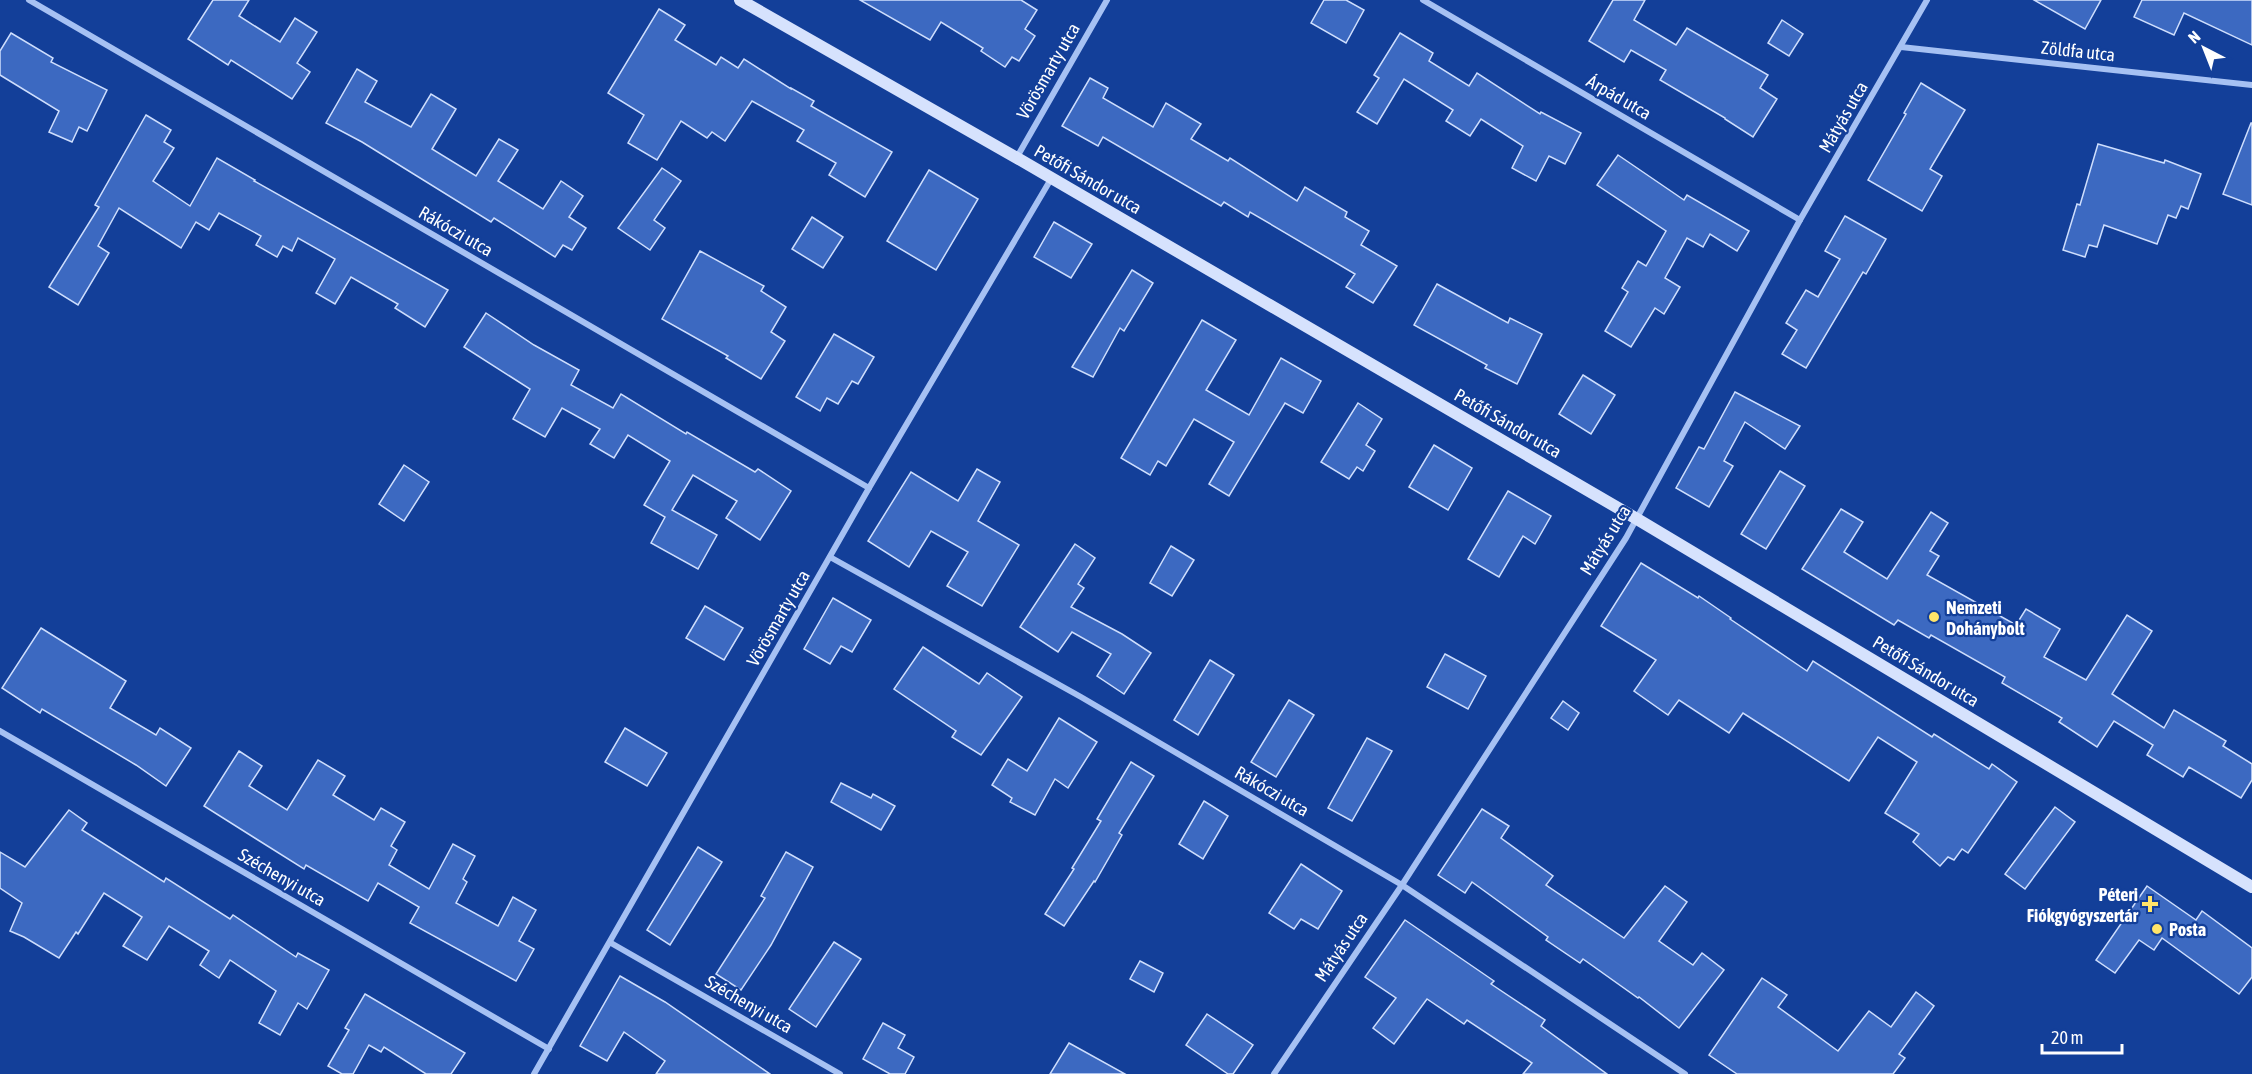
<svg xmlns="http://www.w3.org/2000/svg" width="2252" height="1074" viewBox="0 0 2252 1074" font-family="'Asap Condensed',sans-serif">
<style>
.building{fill:#3c69c1;stroke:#cedefd;stroke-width:1.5}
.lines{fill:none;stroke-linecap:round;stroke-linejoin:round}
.minor{stroke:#a6c1f3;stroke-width:6}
.secondary{stroke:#d6e2fd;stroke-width:12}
.poi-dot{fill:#ffe469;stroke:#133f99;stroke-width:2}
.labels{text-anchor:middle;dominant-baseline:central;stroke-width:4.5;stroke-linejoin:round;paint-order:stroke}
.street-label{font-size:18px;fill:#fff;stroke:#133f99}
.poi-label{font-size:18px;font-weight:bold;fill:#fff;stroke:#133f99;text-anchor:start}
</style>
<rect width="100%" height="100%" fill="#133f99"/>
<g class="building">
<path d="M213,0H249L239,16L280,42L295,18L317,32L297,63L310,72L292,99L231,60L228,65L188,39Z"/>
<path d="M860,0H1021L1037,10L1025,29L1035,36L1019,61L1012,57L1005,67L981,51L983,48L941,22L930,40Z"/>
<path d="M1324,0H1346L1364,10L1346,43L1311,23Z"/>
<path d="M1613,0H1645L1634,20L1676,45L1687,28L1768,75L1760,88L1777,99L1753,137L1725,119V118L1660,80L1666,70L1631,50L1624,62L1589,41Z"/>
<path d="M2034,0H2101L2085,29Z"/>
<path d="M2142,0H2252V45L2184,13L2174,35L2134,17Z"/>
<path d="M659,9L685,25L675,40L716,65L721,57L738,68L744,59L791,89V88L814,101L811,106L892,152L865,197L829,175L836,163L797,141L804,130L752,101L725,141L712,132L707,138L681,121L657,160L628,143L644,115L608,93Z"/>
<path d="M1782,20L1803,34L1789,56L1768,43Z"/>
<path d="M11,33L53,58L51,62L107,90L87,131L79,127L72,142L49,132L59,111L0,75V51Z"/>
<path d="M1400,33L1433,53L1429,61L1469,86L1477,73L1540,114L1541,112L1581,133L1565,164L1549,156L1536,181L1512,168L1523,146L1481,119L1470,136L1446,121L1453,110L1404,79L1377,124L1357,112L1379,78L1374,75Z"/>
<path d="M357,69L377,81L365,102L411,127L431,94L456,109L432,149L476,176L499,139L518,150L498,181L543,209L561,181L583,196L569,217L586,228L572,250L563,245L555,257L494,218L491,222L362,142L326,123Z"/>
<path d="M1090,78L1108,88L1103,98L1153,127L1166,103L1201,124L1191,139L1228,161L1230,158L1297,201L1305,187L1347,212L1345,217L1369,231L1361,245L1397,266L1373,303L1346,287L1355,274L1250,212L1248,217L1224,202L1221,206L1103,137L1098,146L1062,126Z"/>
<path d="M1921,83L1965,110L1930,169L1942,176L1922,211L1868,180L1906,114L1904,113Z"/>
<path d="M146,115L171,130L164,142L174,148L153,181L190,206L217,158L255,180L254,181L448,290L425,327L395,308L398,304L351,277L335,304L316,293L335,259L298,238L292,251L283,246L277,257L256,245L261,236L219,213L209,230L196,222L181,248L119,208L98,246L109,253L78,305L49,287L99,207L95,205Z"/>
<path d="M2251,123H2252V205L2223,194Z"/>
<path d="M2098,144L2164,163L2165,160L2201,174L2188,209L2181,206L2176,218L2168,215L2157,244L2104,225L2097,247L2089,245L2085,257L2063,250L2077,204L2080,205Z"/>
<path d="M1618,155L1684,200L1687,195L1749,231L1737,251L1710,234L1703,247L1687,238L1665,278L1680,287L1664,314L1655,308L1631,347L1605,331L1628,292L1622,288L1638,261L1646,266L1666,231L1597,185Z"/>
<path d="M662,168L681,181L654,220L665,228L650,250L618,228Z"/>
<path d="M929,170L978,199L936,270L887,241Z"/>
<path d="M1845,216L1886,239L1866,274L1863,272L1806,368L1782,354L1797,330L1786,323L1806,290L1818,297L1840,259L1825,251Z"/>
<path d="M812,217L843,237L823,268L792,249Z"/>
<path d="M1054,222L1092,244L1071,278L1034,257Z"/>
<path d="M700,251L764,286L761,291L786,307L771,332L785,341L761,379L726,358L728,356L662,319Z"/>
<path d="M1132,270L1153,283L1124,331L1120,328L1093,377L1072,367Z"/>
<path d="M1437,284L1508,323L1510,318L1542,334L1517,384L1485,368L1487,365L1414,325Z"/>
<path d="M486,313L534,345L579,370L571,385L613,408L621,394L686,434L687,432L755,472L758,469L791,491L760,540L726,518L737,501L693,475L672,510L717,535L698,569L651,543L665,517L644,505L670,461L628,435L614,458L590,444L600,429L562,408L545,437L513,419L530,389L464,347Z"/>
<path d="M1202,320L1236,340L1206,390L1249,415L1281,358L1321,381L1303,413L1285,403L1229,496L1209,484L1234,442L1194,419L1166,466L1158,461L1150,475L1121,458Z"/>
<path d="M834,334L874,357L858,384L852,381L838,404L827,398L820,411L796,397Z"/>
<path d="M1583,375L1615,395L1591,434L1559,414Z"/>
<path d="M1735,392L1800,426L1785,449L1745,422L1724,461L1733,466L1709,507L1676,488L1699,447L1704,449Z"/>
<path d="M1358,403L1382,419L1366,445L1375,451L1363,471L1357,467L1349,479L1321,462Z"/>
<path d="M1434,445L1472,468L1448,510L1409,487Z"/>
<path d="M404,465L429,482L404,521L379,504Z"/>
<path d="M977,469L1000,482L978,521L1019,545L982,606L947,586L968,552L931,531L909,567L868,541L911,472L958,501Z"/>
<path d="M1780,471L1805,486L1766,549L1741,534Z"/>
<path d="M1508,491L1551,516L1535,544L1523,536L1499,577L1468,559Z"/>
<path d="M1841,509L1863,522L1844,552L1887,579L1931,512L1948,523L1930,551L1939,556L1927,575L2016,625L2026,609L2060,629L2044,657L2086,680L2127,615L2152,631L2112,694L2164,728L2174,710L2226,741L2223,746L2252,764V780L2241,798L2189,767L2183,777L2147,755L2153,745L2114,721L2097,747L2059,722L2062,718L2002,683L2005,677L1931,635L1929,638L1898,620L1894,625L1802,569Z"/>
<path d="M1075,544L1095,558L1078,584L1084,588L1071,607L1122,634L1151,653L1124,694L1097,676L1111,654L1072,632L1058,652L1020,627Z"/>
<path d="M1171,546L1194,560L1172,596L1150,583Z"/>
<path d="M1641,563L1698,598L1699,596L1731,618L1730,619L1807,671L1813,661L1932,737L1934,734L1989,769L1992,764L2017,782L1968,853L1962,849L1954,860L1948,857L1940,866L1913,842L1919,834L1885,813L1917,762L1878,737L1849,781L1743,713L1729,733L1679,700L1668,715L1634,691L1656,660L1601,626Z"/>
<path d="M833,598L871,620L852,652L841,646L830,664L804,649Z"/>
<path d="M705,606L743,628L724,660L686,638Z"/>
<path d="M41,628L126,681L110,708L156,735L160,728L191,748L166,786L136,765L42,709L40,713L2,688Z"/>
<path d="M923,647L979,684L987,673L1022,697L981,755L952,737L956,731L894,689Z"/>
<path d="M1445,654L1486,676L1468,709L1427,687Z"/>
<path d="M1210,660L1234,675L1198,735L1174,720Z"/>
<path d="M1289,700L1314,715L1276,777L1251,762Z"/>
<path d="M1563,701L1579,713L1568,730L1551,718Z"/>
<path d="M1059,718L1097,742L1068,788L1055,779L1035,815L1010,802L1012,798L992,785L1008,759L1027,771Z"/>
<path d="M625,728L667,753L647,786L605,762Z"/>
<path d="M1367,738L1392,751L1352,821L1328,808Z"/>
<path d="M239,751L262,766L249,786L287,810L318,760L345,776L333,795L374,820L381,808L405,822L391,846L397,850L389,865L429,889L453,844L475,856L463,879L467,882L456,903L498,926L513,897L536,910L519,941L534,949L516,981L410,923L419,907L378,883L368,901L306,865L304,869L204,806Z"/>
<path d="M1131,762L1154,776L1119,833L1122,835L1095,882L1094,881L1064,926L1045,914L1074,869L1072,868L1101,821L1097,819Z"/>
<path d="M841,783L871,798L873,794L895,806L881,830L831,802Z"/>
<path d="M1204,801L1228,816L1203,859L1179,844Z"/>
<path d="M2055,807L2075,822L2025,889L2005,874Z"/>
<path d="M1482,809L1509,826L1501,838L1553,876L1546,885L1624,938L1665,886L1687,902L1659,941L1693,965L1702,953L1724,970L1679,1028L1639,997L1638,998L1583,959L1580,963L1546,940L1548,937L1472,882L1465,893L1438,875Z"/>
<path d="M69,810L87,823L82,830L164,882L166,878L230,919L233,915L296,957L298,953L329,970L307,1009L298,1003L280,1035L259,1023L276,991L230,960L219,978L200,965L209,951L169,926L147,960L123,946L142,917L104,893L78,934L76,932L59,958L24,937L10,931L22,903L0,888V852L25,867Z"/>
<path d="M698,847L722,862L670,945L647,930Z"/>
<path d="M786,852L813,867L771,945L741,990L716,974L765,898L761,896Z"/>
<path d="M1301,864L1342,891L1318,929L1301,919L1294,929L1269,913Z"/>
<path d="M2147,886L2196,920L2202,911L2252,948V977L2239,994L2162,938L2154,950L2139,940L2115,973L2096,960Z"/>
<path d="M1405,920L1494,981L1491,984L1545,1020L1541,1026L1607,1074H1523L1532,1063L1467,1020L1464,1024L1427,999L1394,1044L1373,1028L1396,998L1365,977Z"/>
<path d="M834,942L861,959L816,1027L789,1009Z"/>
<path d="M1140,961L1163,973L1154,992L1130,979Z"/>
<path d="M620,976L665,1002L770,1074H656L665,1061L624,1032L607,1061L580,1046Z"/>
<path d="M1762,978L1787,995L1778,1007L1838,1051L1869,1011L1891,1027L1916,992L1934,1006L1899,1054L1905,1058L1893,1074H1737L1709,1055Z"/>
<path d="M365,994L465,1053L451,1074H426L384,1047L381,1052L369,1045L353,1074H342L328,1066L349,1030L345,1028Z"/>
<path d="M1207,1014L1253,1045L1233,1074H1228L1186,1045Z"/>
<path d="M883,1023L905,1035L898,1048L914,1057L905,1074H890L863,1059Z"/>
<path d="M1069,1043L1125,1074H1050Z"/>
</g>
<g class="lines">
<g class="minor">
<path d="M29,0L869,488"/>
<path d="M1423,0L1800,220"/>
<path d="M1901,47L2252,85"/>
<path d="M1017,157L1107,0"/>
<path d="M830,557L1081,697L1402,885L1685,1074"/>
<path d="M0,731L549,1049"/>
<path d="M611,943L840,1074"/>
<path d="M534,1074L869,488L1051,179"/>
<path d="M1274,1074L1402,885L1626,538L1800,220L1927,0"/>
</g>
<path class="secondary" d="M740,0L1017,158L1637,519L2252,887"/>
</g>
<g class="poi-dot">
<circle cx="1934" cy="617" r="6"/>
<path d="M2147 895h6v6h6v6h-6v6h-6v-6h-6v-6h6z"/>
<circle cx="2157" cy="929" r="6"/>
</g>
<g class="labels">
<g class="street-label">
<text transform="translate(2078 51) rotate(6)">Zöldfa utca</text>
<text transform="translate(1048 71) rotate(-60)">Vörösmarty utca</text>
<text transform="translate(1619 97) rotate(30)">Árpád utca</text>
<text transform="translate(1843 117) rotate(-60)">Mátyás utca</text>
<text transform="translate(1088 179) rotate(30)">Petőfi Sándor utca</text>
<text transform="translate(456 231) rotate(30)">Rákóczi utca</text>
<text transform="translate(1508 423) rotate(30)">Petőfi Sándor utca</text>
<text transform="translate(1605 540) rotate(-58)">Mátyás utca</text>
<text transform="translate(778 618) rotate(-60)">Vörösmarty utca</text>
<text transform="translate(1926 671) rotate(31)">Petőfi Sándor utca</text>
<text transform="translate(1272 791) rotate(30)">Rákóczi utca</text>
<text transform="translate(282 877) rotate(30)">Széchenyi utca</text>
<text transform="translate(1341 947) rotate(-56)">Mátyás utca</text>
<text transform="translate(749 1004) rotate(30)">Széchenyi utca</text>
</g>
<g class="poi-label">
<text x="1946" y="607">Nemzeti<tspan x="1946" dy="21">Dohánybolt</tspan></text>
<text x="2138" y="894" text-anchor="end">Péteri<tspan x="2138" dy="21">Fiókgyógyszertár</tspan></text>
<text x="2169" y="929">Posta</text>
</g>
</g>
<g transform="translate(2204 48) rotate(318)" stroke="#133f99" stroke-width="4.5" paint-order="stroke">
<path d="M0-4.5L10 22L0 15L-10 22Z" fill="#ffffff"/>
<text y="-9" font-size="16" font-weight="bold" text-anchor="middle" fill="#ffffff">N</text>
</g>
<path d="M2042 1044v9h80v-9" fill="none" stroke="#ffffff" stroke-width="3"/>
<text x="2051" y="1044" font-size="18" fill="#ffffff" stroke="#133f99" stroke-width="4.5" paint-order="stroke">20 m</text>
</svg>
